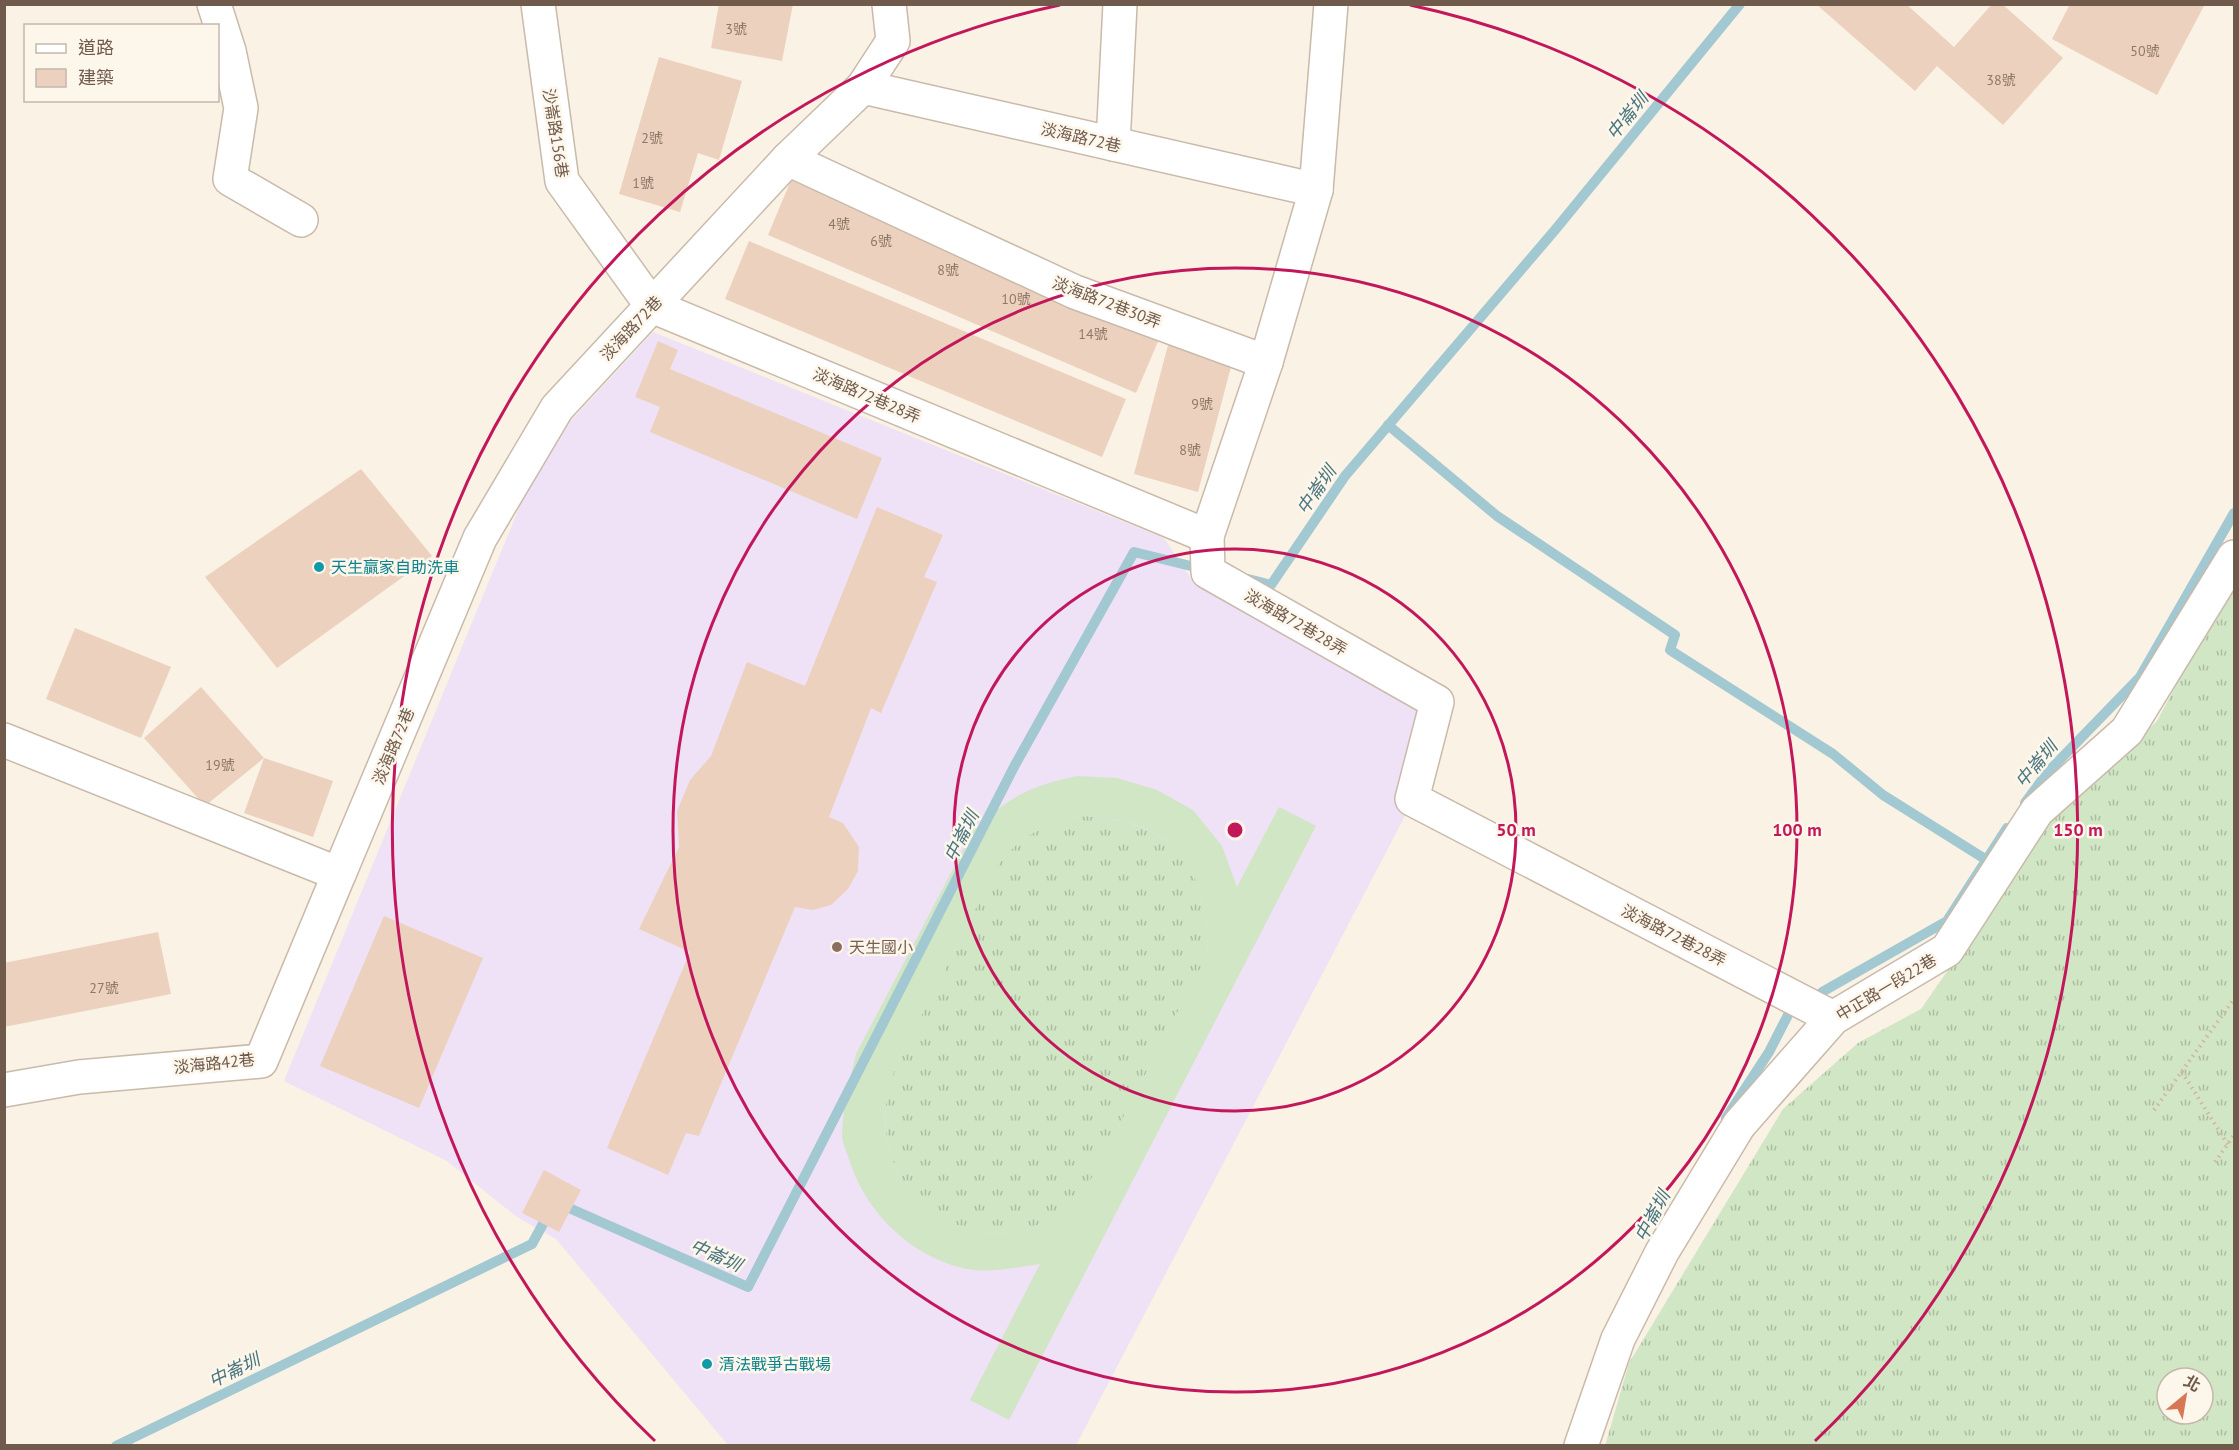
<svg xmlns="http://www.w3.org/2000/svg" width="2239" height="1450" viewBox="0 0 2239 1450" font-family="'PT Sans','Noto Sans TC',sans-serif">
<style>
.education{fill:#efe1f6}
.grass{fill:url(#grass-tufts);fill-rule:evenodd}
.pitch{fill:#d0e6c4;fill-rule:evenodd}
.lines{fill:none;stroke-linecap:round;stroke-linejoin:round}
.stream{stroke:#a2c8d2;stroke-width:10}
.building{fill:#ecd2be}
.minor-casing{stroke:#c9baab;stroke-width:36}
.path{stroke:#d1b6a2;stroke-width:4;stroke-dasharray:1.5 4.5;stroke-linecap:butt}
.minor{stroke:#fff;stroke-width:33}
.ring{fill:none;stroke:#c2185b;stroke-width:3}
.culture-dot{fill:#0f9aa8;stroke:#fdf6ea;stroke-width:2}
.education-dot{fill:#8d6e63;stroke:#fdf6ea;stroke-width:2}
.labels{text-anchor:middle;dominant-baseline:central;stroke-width:5;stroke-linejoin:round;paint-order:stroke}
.number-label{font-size:14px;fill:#8e7868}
.street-label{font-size:16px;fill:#6f5a4c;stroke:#fdf6ea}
.culture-label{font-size:16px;fill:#0d838f;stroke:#fdf6ea;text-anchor:start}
.education-label{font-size:16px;fill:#785e54;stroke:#fdf6ea;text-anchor:start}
.water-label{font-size:18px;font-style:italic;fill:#487580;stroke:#fdf6ea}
.centre{fill:#c2185b;stroke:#fdf6ea;stroke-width:3}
.ring-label{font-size:18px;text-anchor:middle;font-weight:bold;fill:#c2185b;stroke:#fdf6ea;stroke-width:5;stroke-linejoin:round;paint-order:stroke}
</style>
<defs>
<pattern id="grass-tufts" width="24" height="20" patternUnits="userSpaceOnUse" patternTransform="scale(1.5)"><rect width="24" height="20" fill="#d0e6c4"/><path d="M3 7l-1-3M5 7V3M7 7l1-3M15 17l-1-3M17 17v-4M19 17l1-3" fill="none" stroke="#adbda1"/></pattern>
</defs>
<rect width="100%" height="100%" fill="#faf2e4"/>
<path class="education" d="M653,332L1164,538L1190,577L1423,708L1406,814L1076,1445H728L556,1239L517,1217L447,1161L284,1081L542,452Z"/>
<g class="grass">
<path d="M2234,577V1445L1605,1446L1629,1363L1783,1109L1858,1043L1921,1009L2050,823L2157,721ZM2167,1378H2203V1414H2167Z"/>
<path d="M1085,816C1176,822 1207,865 1208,953L1094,1174C1029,1286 873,1224 886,1105C890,1067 912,1034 929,1001C952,956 974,911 997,866C1023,832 1044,825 1085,816Z"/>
</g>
<path class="pitch" d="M1078,776L1117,778L1157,790L1193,810L1222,846L1237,887L1279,807L1316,826L1009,1420L970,1400L1040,1264C1011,1268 984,1275 955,1266C903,1250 863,1207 848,1156C846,1150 842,1142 842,1135C843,1107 850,1080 856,1054L974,829C1012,796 1029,786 1078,776ZM1085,816C1176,821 1207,866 1208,953L1094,1174C1029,1286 873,1224 886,1105C890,1067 912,1034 929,1001C952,956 974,911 997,866C1023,832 1044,825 1085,816Z"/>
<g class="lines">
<g class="stream">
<path d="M1388,425L1497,516L1675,635L1670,650L1833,754L1883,795L1985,859"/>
<path d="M1248,579L1271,585L1345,476L1555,230L1740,4"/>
<path d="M2025,803L2047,773L2140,677L2234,513"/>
<path d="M1822,992L1947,921L2007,828"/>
<path d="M1726,1118L1769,1052L1789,1013"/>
<path d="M560,1204L748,1287L1015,765L1134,552L1203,569"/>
<path d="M116,1446L532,1244L550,1211"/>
</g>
</g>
<g class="building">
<path d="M719,4H793L782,61L711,48Z"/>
<path d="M1816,4H1906L1954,47L1992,4H2002L2063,58L2003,125L1937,66L1915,91Z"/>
<path d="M2070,4L2130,5L2205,4L2157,95L2052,39Z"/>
<path d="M659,57L742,81L719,160L698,153L680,212L619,194Z"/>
<path d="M791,180L1160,337L1136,393L768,235Z"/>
<path d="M749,241L1126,399L1102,457L725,299Z"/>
<path d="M658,341L678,350L670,369L882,458L857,519L650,432L660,407L635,397Z"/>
<path d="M1168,345L1232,363L1198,492L1134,474Z"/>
<path d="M361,469L432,556L277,668L205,577Z"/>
<path d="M877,507L943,535L924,577L937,582L881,713L871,708L829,817L843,823L859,847L858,871L848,889L831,905L813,910L795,907L699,1136L686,1133L668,1175L607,1148L690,952L639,929L679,847L677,811L690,780L711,756L747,662L805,686Z"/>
<path d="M75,628L171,667L141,738L46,699Z"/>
<path d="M201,687L264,758L205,806L144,738Z"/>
<path d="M264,758L333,781L313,837L244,813Z"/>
<path d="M384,916L483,958L419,1108L320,1066Z"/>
<path d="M158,932L171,994L4,1027V963Z"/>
<path d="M544,1170L581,1190L559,1232L522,1213Z"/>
</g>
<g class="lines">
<defs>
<g id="minor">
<path d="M214,4L229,51L241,108L230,179L301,220"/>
<path d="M538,4L562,181L652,306L1207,536L1208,572L1437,702L1412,799L1833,1018"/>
<path d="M863,87L893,41L889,4"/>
<path d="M1113,144L1120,4"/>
<path d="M788,159L1075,292L1266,362L1316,190"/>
<path d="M1207,536L1266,362"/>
<path d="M4,740L339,874L480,538L557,408L788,159L863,87L1316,190L1331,4"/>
<path d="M4,1090L79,1077L261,1061L339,874"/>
<path d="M1581,1446L1618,1339L1662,1252L1739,1125L1833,1018L1947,950L2037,811L2127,731L2234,557"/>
</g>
</defs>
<use href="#minor" class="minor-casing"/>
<g class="path">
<path d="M2182,1072L2228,1145"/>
<path d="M2154,1110L2234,999"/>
<path d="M2215,1162L2234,1135"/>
</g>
<use href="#minor" class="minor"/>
</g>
<g class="ring">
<circle cx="1235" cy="830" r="281"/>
<circle cx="1235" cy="830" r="562"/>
<path d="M655 1441A843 843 0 0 1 1060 5M1410 5A843 843 0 0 1 1815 1441"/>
</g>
<g class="culture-dot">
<circle cx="319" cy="567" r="6"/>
<circle cx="707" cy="1364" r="6"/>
</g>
<circle class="education-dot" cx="837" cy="947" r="6"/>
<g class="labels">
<g class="number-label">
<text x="736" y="29">3號</text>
<text x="2145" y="51">50號</text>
<text x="2001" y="80">38號</text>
<text x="652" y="138">2號</text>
<text x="643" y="183">1號</text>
<text x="839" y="224">4號</text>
<text x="881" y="241">6號</text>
<text x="948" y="270">8號</text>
<text x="1016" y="299">10號</text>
<text x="1093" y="334">14號</text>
<text x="1202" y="404">9號</text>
<text x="1190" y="450">8號</text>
<text x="220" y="765">19號</text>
<text x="104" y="988">27號</text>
</g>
<g class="street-label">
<text transform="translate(556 133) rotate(81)">沙崙路156巷</text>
<text transform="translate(1081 137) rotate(13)">淡海路72巷</text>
<text transform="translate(1107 302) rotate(21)">淡海路72巷30弄</text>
<text transform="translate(631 328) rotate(-47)">淡海路72巷</text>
<text transform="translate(867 395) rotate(23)">淡海路72巷28弄</text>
<text transform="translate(1296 622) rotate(30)">淡海路72巷28弄</text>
<text transform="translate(393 746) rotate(-67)">淡海路72巷</text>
<text transform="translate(1674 935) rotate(27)">淡海路72巷28弄</text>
<text transform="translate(1886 987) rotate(-31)">中正路一段22巷</text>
<text transform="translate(214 1063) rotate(-6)">淡海路42巷</text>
</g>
<g class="culture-label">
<text x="331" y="567">天生贏家自助洗車</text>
<text x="719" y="1364">清法戰爭古戰場</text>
</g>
<g class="education-label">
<text x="849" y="947">天生國小</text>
</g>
<g class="water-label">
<text transform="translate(1627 116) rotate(-51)">中崙圳</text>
<text transform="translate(1316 490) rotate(-55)">中崙圳</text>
<text transform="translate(2036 764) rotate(-50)">中崙圳</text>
<text transform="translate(961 836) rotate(-63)">中崙圳</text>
<text transform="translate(1652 1216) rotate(-62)">中崙圳</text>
<text transform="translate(716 1255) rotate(24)">中崙圳</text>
<text transform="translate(234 1370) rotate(-26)">中崙圳</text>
</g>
</g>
<circle cx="1235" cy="830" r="9" class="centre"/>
<g class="ring-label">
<text x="1516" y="836">50 m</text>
<text x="1797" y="836">100 m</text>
<text x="2078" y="836">150 m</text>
</g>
<rect width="2239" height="1450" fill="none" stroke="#6f5a4c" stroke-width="12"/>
<rect x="24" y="24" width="195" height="78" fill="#fdf6ea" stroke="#c4b8ab" stroke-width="1.5"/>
<rect x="36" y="44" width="30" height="9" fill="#ffffff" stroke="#c4b8ab" stroke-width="1.5"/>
<text x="78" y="54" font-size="18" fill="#6f5a4c">道路</text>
<rect x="36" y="69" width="30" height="18" fill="#ecd2be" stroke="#c4b8ab" stroke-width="1.5"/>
<text x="78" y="84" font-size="18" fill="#6f5a4c">建築</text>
<g transform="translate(2185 1396) rotate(30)"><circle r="28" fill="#fdf6ea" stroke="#c4b8ab" stroke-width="1.5"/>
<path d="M0-4.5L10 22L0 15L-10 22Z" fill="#d87755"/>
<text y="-9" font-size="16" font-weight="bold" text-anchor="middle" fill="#6f5a4c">北</text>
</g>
</svg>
